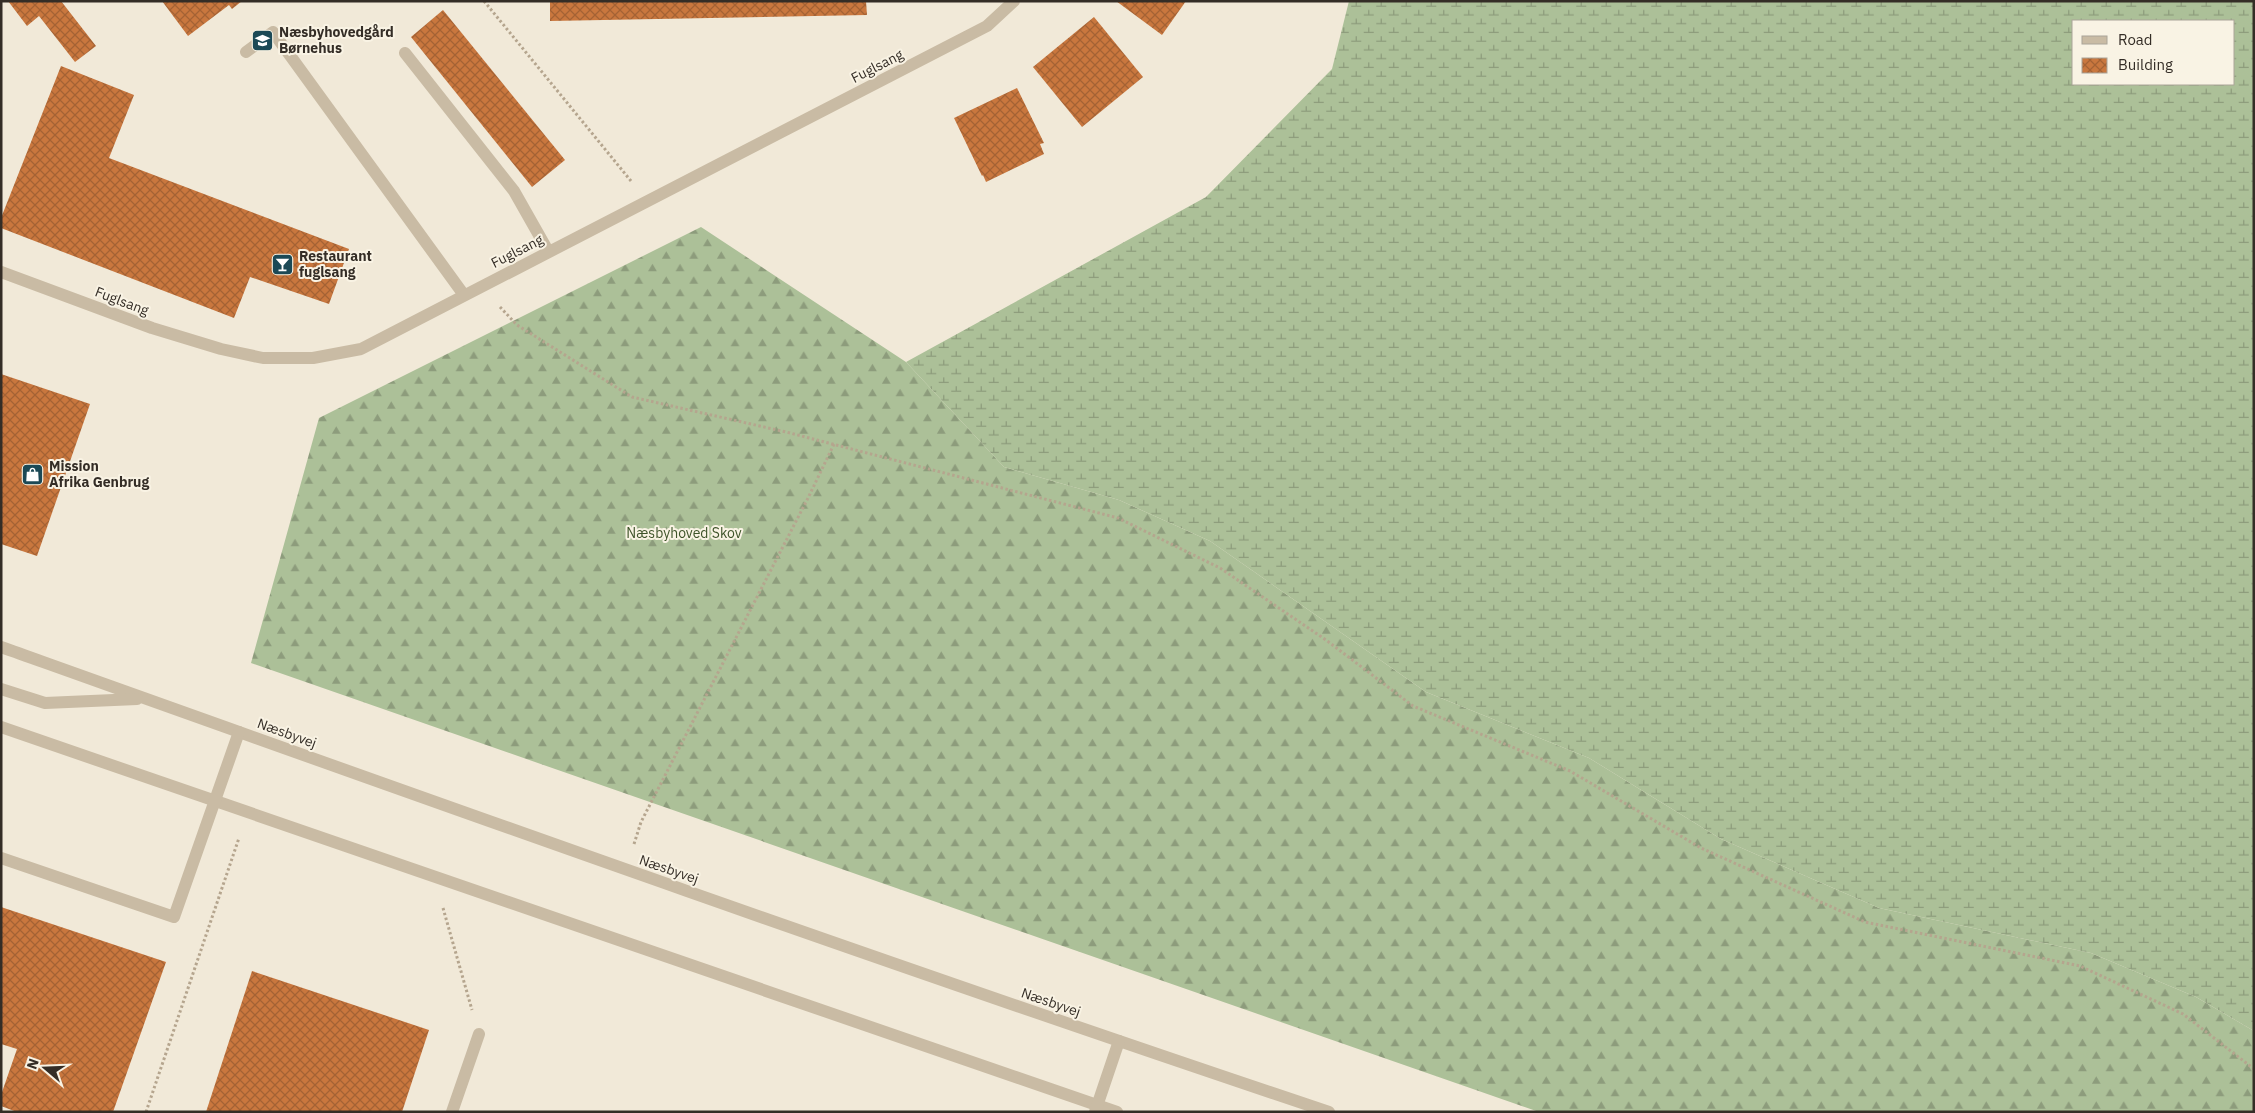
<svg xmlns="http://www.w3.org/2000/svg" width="2255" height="1113" viewBox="0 0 2255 1113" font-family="'IBM Plex Sans',sans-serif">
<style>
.forest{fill:url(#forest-firs)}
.wetland{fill:url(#wetland-marsh);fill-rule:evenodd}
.building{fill:url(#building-cross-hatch)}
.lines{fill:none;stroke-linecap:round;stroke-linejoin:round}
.path{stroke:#b5a58e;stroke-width:3;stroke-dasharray:2.5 2.5;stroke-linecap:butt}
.minor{stroke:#c9bba4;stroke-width:12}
.labels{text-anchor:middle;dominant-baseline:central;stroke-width:4;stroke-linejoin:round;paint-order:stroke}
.poi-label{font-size:14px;font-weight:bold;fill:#342d26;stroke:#f9f3e4;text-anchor:start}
.street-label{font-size:14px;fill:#342d26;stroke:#f9f3e4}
.park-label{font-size:14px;fill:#3d5329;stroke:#f9f3e4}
</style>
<defs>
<pattern id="forest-firs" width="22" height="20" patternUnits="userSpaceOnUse" patternTransform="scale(1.25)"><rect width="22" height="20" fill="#acc098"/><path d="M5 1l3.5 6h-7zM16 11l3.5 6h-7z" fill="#8d9c7c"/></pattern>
<pattern id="wetland-marsh" width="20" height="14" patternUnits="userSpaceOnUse" patternTransform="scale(1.25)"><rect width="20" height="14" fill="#acc098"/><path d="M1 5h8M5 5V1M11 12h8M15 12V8" fill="none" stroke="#8d9c7c"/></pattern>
<pattern id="building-cross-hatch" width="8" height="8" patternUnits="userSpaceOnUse" patternTransform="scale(1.25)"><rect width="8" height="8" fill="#c9773e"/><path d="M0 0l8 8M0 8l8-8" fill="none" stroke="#a46234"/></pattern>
</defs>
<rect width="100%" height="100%" fill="#f1e9d8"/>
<path class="forest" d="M701,227L906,362L1004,467L1119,500L1210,541L1426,692L1589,758L1721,839L1879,908L2091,953L2196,997L2254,1031V1112H1539L251,663L319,418Z"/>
<path class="wetland" d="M1349,1H2254V1031L2196,997L2091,953L1879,908L1721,839L1589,758L1426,692L1210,541L1119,500L1004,467L906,362L1206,197L1332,69ZM2074,21H2234V84H2074Z"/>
<g class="building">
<path d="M8,1H61L96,46L75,62L39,16L27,26Z"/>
<path d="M162,1H242L232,9L229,5L188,36Z"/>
<path d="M550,1H866L867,15L550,21Z"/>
<path d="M1116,1H1186L1162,35Z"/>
<path d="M443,10L565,160L532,187L411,37Z"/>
<path d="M1094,17L1143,77L1082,127L1033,67Z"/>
<path d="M61,66L134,95L109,158L349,249L329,304L250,277L234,318L1,228V218Z"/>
<path d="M1017,88L1044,143L1040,144L1044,154L986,182L983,175L982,176L954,118Z"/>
<path d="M1,374L90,404L37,556L1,544Z"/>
<path d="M1,907L166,962L113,1112H17L1,1106V1095L17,1049L1,1044Z"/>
<path d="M252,971L429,1030L402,1112H206Z"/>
</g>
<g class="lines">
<g class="path">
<path d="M484,1L631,181"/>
<path d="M500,307L517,325L632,397L786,432L1118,518L1220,568L1326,640L1413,706L1570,771L1701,848L1865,922L2080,966L2183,1014L2254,1069"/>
<path d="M634,844L641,822L808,498L834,444"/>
<path d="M443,908L472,1010"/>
<path d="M146,1112L239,838"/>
</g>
<g class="minor">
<path d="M246,52L273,32L464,295"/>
<path d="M405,53L514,191L548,251"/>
<path d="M1,272L152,328L221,349L263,358H313L361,349L987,26L1014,1"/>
<path d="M1,647C443,805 884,963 1329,1112"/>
<path d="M1,689L45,703L137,699"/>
<path d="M1,727L1117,1112"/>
<path d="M1,858L174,917L239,732"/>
<path d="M452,1112L479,1034"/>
<path d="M1095,1112L1119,1041"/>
</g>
</g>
<defs>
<symbol id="school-square" viewBox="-11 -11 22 22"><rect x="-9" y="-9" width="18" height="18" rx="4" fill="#1b4956" stroke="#f9f3e4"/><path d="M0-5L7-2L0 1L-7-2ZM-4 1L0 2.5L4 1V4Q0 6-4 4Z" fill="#fff"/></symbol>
<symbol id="bar-square" viewBox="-11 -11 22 22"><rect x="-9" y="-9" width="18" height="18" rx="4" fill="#1b4956" stroke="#f9f3e4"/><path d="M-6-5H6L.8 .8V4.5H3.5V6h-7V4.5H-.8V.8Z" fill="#fff"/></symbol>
<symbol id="shop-square" viewBox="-11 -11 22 22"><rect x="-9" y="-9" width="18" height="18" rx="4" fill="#1b4956" stroke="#f9f3e4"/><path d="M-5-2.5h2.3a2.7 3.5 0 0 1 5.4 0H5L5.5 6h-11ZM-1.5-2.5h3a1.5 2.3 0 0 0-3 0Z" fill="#fff"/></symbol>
</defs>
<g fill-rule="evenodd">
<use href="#school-square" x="250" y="28" width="25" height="25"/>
<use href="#bar-square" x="270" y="252" width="25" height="25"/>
<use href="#shop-square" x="20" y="462" width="25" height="25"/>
</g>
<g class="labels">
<g class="poi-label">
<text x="279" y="32">Næsbyhovedgård<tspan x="279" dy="16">Børnehus</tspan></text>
<text x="299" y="256">Restaurant<tspan x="299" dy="16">fuglsang</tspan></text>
<text x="49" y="466">Mission<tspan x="49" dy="16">Afrika Genbrug</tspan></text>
</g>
<g class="street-label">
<text transform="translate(877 66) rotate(-27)">Fuglsang</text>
<text transform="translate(517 251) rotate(-27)">Fuglsang</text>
<text transform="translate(122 301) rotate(21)">Fuglsang</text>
<text transform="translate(287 733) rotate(20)">Næsbyvej</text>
<text transform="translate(669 869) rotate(19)">Næsbyvej</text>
<text transform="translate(1051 1002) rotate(19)">Næsbyvej</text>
</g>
<g class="park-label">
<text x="684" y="533">Næsbyhoved Skov</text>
</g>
</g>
<rect width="2255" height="1113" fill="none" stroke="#342d26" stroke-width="5"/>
<rect x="2072" y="20" width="162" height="65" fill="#f9f3e4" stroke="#aaa498"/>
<rect x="2082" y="36" width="25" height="8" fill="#c9bba4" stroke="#aaa498"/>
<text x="2118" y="45" font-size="15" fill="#342d26">Road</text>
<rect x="2082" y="58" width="25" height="15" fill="url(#building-cross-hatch)" stroke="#aaa498"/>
<text x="2118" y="70" font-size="15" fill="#342d26">Building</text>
<g transform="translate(45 1068) rotate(289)" stroke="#f9f3e4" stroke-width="4" paint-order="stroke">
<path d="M0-4L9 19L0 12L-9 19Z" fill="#342d26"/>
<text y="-8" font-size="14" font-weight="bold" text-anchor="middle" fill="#342d26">N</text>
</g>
</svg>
